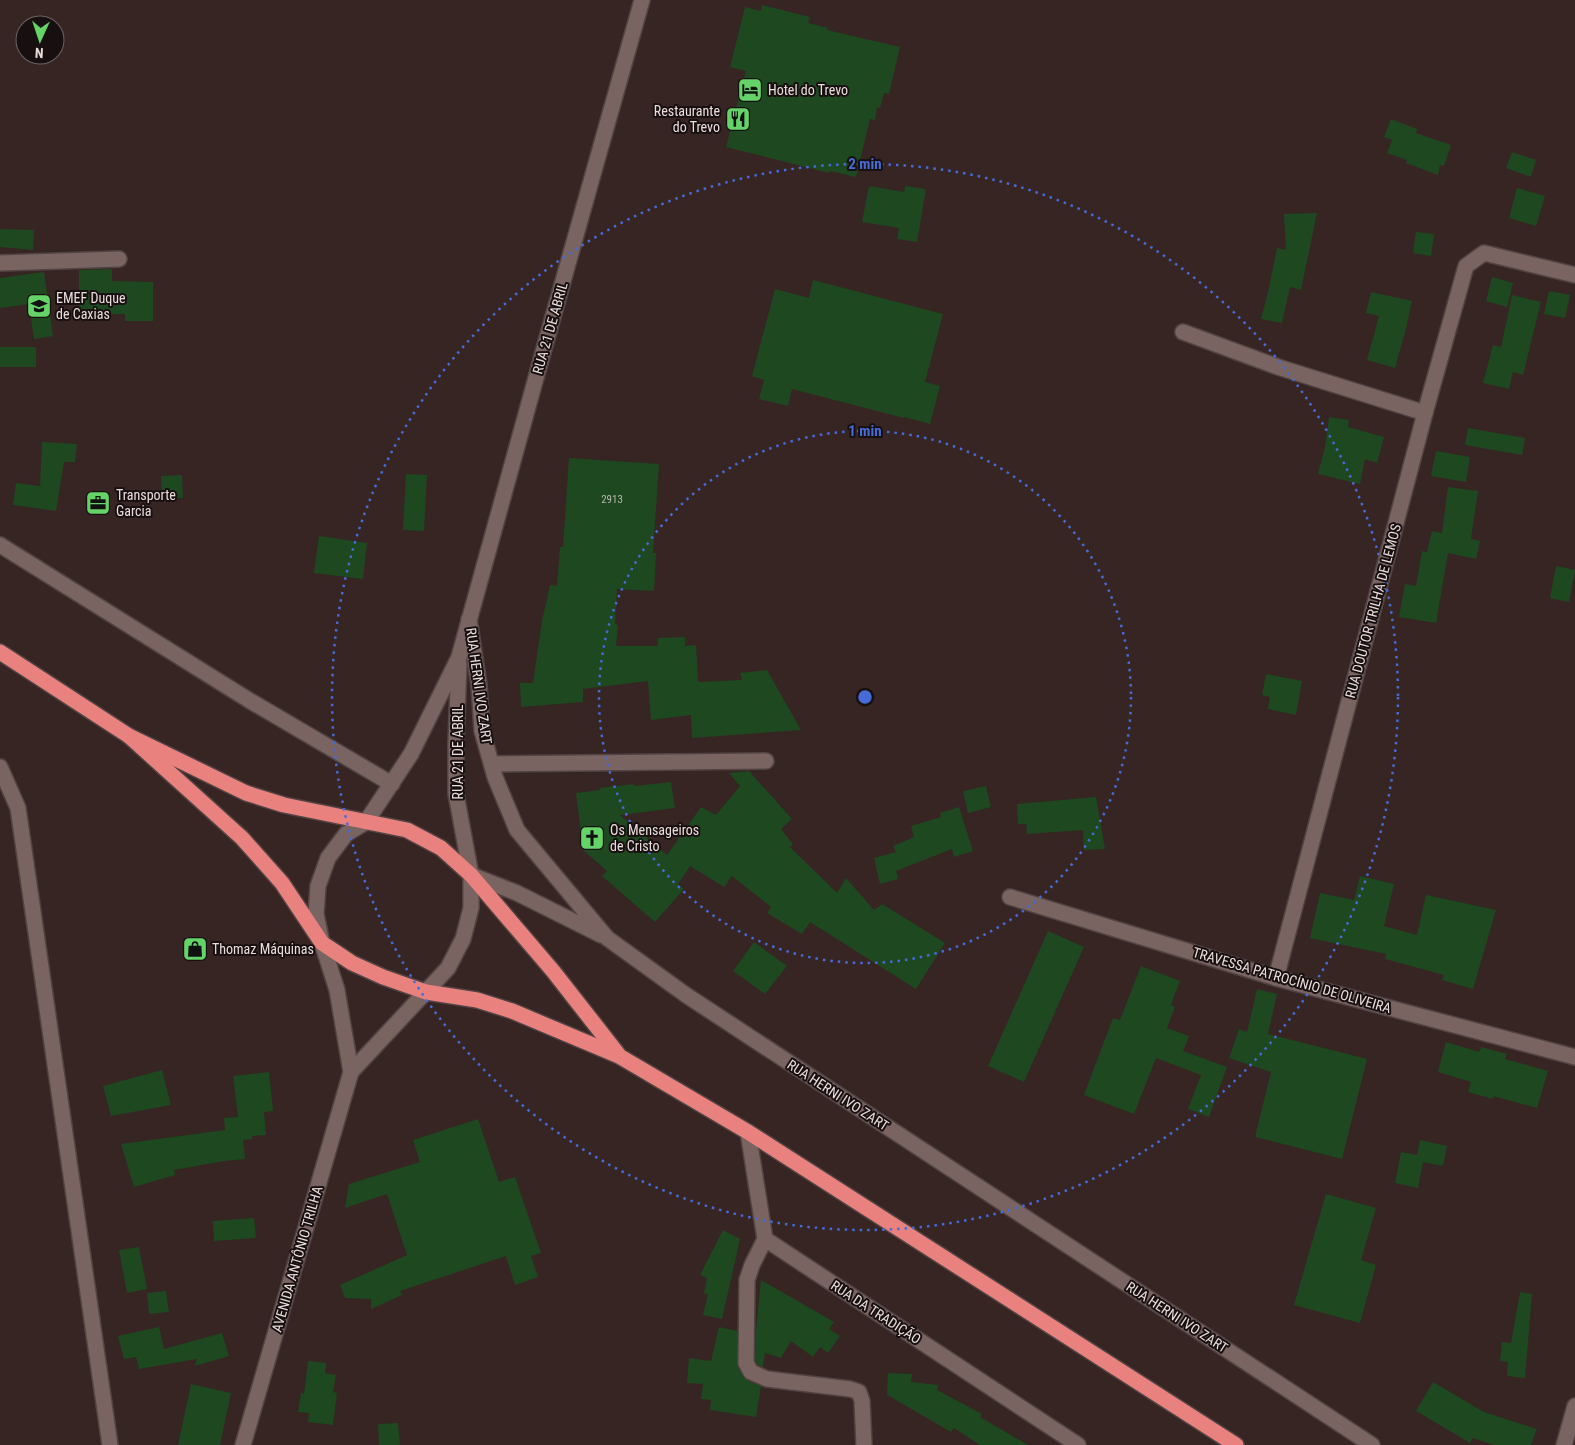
<svg xmlns="http://www.w3.org/2000/svg" width="1575" height="1445" viewBox="0 0 1575 1445" font-family="'Roboto Condensed',sans-serif">
<style>
.building{fill:#1e481f}
.lines{fill:none;stroke-linecap:round;stroke-linejoin:round}
.street-casing{stroke:#524343;stroke-width:18}
.secondary-casing{stroke:#524343;stroke-width:18}
.highway-casing{stroke:#524343;stroke-width:18}
.street{stroke:#796462;stroke-width:15}
.secondary{stroke:#796462;stroke-width:15}
.highway{stroke:#e9827e;stroke-width:15}
.ring{fill:none;stroke:#466bd9;stroke-width:2.5;stroke-dasharray:2.5 5}
.labels{text-anchor:middle;dominant-baseline:central;stroke-width:4;stroke-linejoin:round;paint-order:stroke}
.number-label{font-size:11px;fill:#b7b8ae}
.poi-label{font-size:14px;fill:#eadedd;stroke:#181010;text-anchor:start}
.street-label{font-size:14px;fill:#eadedd;stroke:#181010}
.centre{fill:#466bd9;stroke:#181010;stroke-width:2.5}
.ring-label{font-size:15px;text-anchor:middle;font-weight:bold;fill:#466bd9;stroke:#181010;stroke-width:4;stroke-linejoin:round;paint-order:stroke}
</style>
<rect width="100%" height="100%" fill="#362523"/>
<g class="building">
<path d="M762,5L810,17L808,23L828,28L827,30L900,47L889,94L884,93L880,108L877,107L875,120L870,119L856,177L830,171L829,173L726,147L746,71L730,67L745,7L761,11Z"/>
<path d="M1391,119L1417,129L1416,133L1451,145L1444,166L1440,165L1438,175L1406,163L1407,160L1387,153L1392,140L1384,137Z"/>
<path d="M1512,152L1536,160L1531,177L1506,168Z"/>
<path d="M869,186L904,192L905,186L926,189L917,242L897,239L899,228L862,222Z"/>
<path d="M1517,188L1545,196L1536,226L1509,218Z"/>
<path d="M1317,213L1301,290L1290,287L1282,323L1261,319L1269,288L1277,248L1286,250L1284,214Z"/>
<path d="M0,229L34,230L33,250L0,247Z"/>
<path d="M1416,232L1434,234L1431,256L1413,253Z"/>
<path d="M112,269V281L153,282V321H125V314L79,315V270Z"/>
<path d="M44,272L53,336L34,339L29,304L0,308V278Z"/>
<path d="M1492,277L1513,283L1507,307L1486,301Z"/>
<path d="M813,280L943,314L925,382L940,386L930,424L904,417V418L792,389L788,406L759,399L764,380L752,376L775,289L809,298Z"/>
<path d="M1549,291L1570,295L1565,318L1544,314Z"/>
<path d="M1371,292L1412,301L1406,329L1395,368L1367,360L1379,316L1366,313Z"/>
<path d="M1512,295L1541,302L1523,375L1513,372L1509,389L1483,383L1493,345L1501,347Z"/>
<rect x="0" y="347" width="36" height="20"/>
<path d="M1329,417L1349,420L1348,427L1384,437L1377,463L1365,459L1360,484L1318,474L1325,447Z"/>
<path d="M1468,428L1525,438L1522,455L1465,445Z"/>
<path d="M42,442L77,444L75,462H64L56,511L13,505L16,483L40,486Z"/>
<path d="M1436,451L1470,457L1466,482L1431,476Z"/>
<path d="M569,458L659,464L653,553H656L654,591L617,589L615,624L618,625L616,646H658V638L685,637V646L696,645L698,682L742,680L740,673L767,670L801,730L692,738L691,715L651,720L648,681L583,689V702L521,707L520,683H533L542,621L550,585L557,586L560,547H563Z"/>
<path d="M406,474L427,475L424,531L403,530Z"/>
<path d="M182,475L183,498L162,499L161,476Z"/>
<path d="M1448,487L1478,491L1471,539L1480,541L1476,559L1448,553L1436,623L1399,617L1405,584L1416,586L1422,551L1427,552L1432,531L1442,533Z"/>
<path d="M319,536L367,543L363,579L314,573Z"/>
<path d="M1556,566L1575,570L1569,602L1550,598Z"/>
<path d="M1266,674L1302,681L1296,715L1268,709L1270,697L1262,695Z"/>
<path d="M749,771L792,819L781,829L793,844L790,847L837,893L846,878L874,910L882,904L945,943L916,989L810,922L802,934L767,913L771,907L732,876L724,887L690,866L678,884L684,889L655,922L602,876L607,871L583,850L576,793L600,790L599,788L634,784V786L671,782L675,808L620,815L667,855L701,807L716,815L740,786L729,773Z"/>
<path d="M986,786L991,807L968,813L963,791Z"/>
<path d="M1096,797L1105,849L1084,850L1083,830L1027,834L1026,824H1018L1017,804Z"/>
<path d="M959,807L973,851L954,857L952,849L896,871L898,879L880,884L874,858L896,852L893,846L914,837L911,826L941,817L940,813Z"/>
<path d="M1360,876L1394,884L1384,926L1417,935L1426,895L1496,910L1473,989L1442,980L1444,975L1385,959L1386,954L1310,938L1320,893L1354,900Z"/>
<path d="M1048,931L1084,947L1024,1082L988,1066Z"/>
<path d="M754,942L787,966L765,994L733,971Z"/>
<path d="M1141,966L1180,981L1171,1005L1175,1007L1167,1028L1189,1036L1183,1051L1227,1067L1209,1117L1188,1109L1201,1075L1156,1058L1134,1114L1084,1095L1113,1018L1120,1020Z"/>
<path d="M1257,989L1277,994L1268,1034L1367,1059L1342,1159L1255,1137L1271,1072L1229,1058L1239,1029L1247,1032Z"/>
<path d="M1446,1042L1479,1052L1481,1047L1507,1054L1505,1059L1548,1071L1537,1108L1493,1096V1099L1468,1092L1471,1082L1438,1072Z"/>
<path d="M162,1070L171,1105L111,1116L103,1086Z"/>
<path d="M269,1072L273,1111L264,1112L266,1135L252,1136V1139L243,1140L245,1159L224,1161L174,1170L175,1175L134,1187L121,1144L225,1130L224,1118L238,1117L233,1076Z"/>
<path d="M478,1119L499,1182L515,1177L541,1253L531,1256L538,1277L515,1285L506,1256L400,1291L402,1295L371,1309V1299L345,1298L340,1285L407,1255L387,1194L345,1208L349,1184L420,1162L413,1140Z"/>
<path d="M1420,1140L1447,1146L1443,1166L1423,1162L1418,1188L1395,1183L1401,1152L1417,1155Z"/>
<path d="M1326,1194L1376,1208L1361,1260L1376,1265L1360,1323L1294,1305Z"/>
<path d="M254,1218L256,1238L214,1241L213,1221Z"/>
<path d="M723,1230L740,1239L722,1319L703,1315L708,1294L704,1293L707,1278L700,1275Z"/>
<path d="M139,1247L147,1289L127,1293L119,1250Z"/>
<path d="M761,1280L834,1322L829,1329L840,1336L828,1353L820,1347L813,1357L791,1341L781,1358L765,1353L763,1367L758,1365L755,1361L756,1330Z"/>
<path d="M166,1291L169,1312L149,1314L147,1293Z"/>
<path d="M1520,1292L1532,1294L1525,1378L1507,1376L1508,1362L1500,1361L1502,1342L1511,1343Z"/>
<path d="M159,1327L164,1349L222,1333L229,1356L195,1366L197,1359L139,1369L136,1357L124,1359L118,1336Z"/>
<path d="M719,1327L737,1331L738,1368L747,1380L761,1386L756,1417L710,1410L711,1400L701,1399L703,1384L687,1383L689,1358L711,1361Z"/>
<path d="M308,1361L326,1363L325,1373L336,1375L333,1392L337,1393L333,1425L308,1422L309,1413L298,1412L301,1393L304,1394Z"/>
<path d="M888,1373L912,1374L911,1382L938,1385L937,1390L982,1414L980,1417L1028,1445H980L954,1428L951,1432L887,1395Z"/>
<path d="M1433,1382L1484,1412L1537,1429L1531,1445H1494L1473,1438L1470,1443L1416,1411Z"/>
<path d="M191,1384L231,1393L220,1445H178Z"/>
<path d="M398,1423L400,1445H379L378,1424Z"/>
</g>
<g class="lines">
<defs>
<g id="street">
<path d="M0,263L119,259"/>
<path d="M1183,332L1278,367L1425,413"/>
<path d="M0,545L252,702L392,784"/>
<path d="M469,619L479,685L482,731L495,777L517,830L607,938L686,995L1372,1445"/>
<path d="M492,764L766,761"/>
<path d="M0,767L18,808L110,1445"/>
<path d="M471,875L517,893L601,935"/>
<path d="M1010,897L1276,978L1575,1057"/>
<path d="M1276,978L1425,413L1466,266L1484,253L1575,275"/>
<path d="M748,1132L765,1239L1078,1445"/>
<path d="M765,1239L752,1265L747,1280L746,1363L751,1372L767,1379L850,1389L859,1392L862,1401L864,1445"/>
<path d="M1564,1445L1575,1406"/>
</g>
<g id="secondary">
<path d="M351,1072L448,968L463,939L471,908V875L456,794V742L459,663"/>
<path d="M243,1445L351,1072L337,990L322,943L316,914L318,886L328,858L346,834L366,822L411,754L459,657L542,356L642,0"/>
</g>
<g id="highway">
<path d="M0,652L129,736L246,793L284,805L407,830L441,848L471,875L553,971L618,1054"/>
<path d="M129,736L242,838L282,883L322,943L352,963L383,977L426,992L477,1000L512,1011L619,1056L748,1132L1236,1445"/>
</g>
</defs>
<use href="#street" class="street-casing"/>
<use href="#secondary" class="secondary-casing"/>
<use href="#highway" class="highway-casing"/>
<use href="#street" class="street"/>
<use href="#secondary" class="secondary"/>
<use href="#highway" class="highway"/>
</g>
<g class="ring">
<circle cx="865" cy="697" r="266"/>
<circle cx="865" cy="697" r="533"/>
</g>
<defs>
<symbol id="hotel-square" viewBox="-11 -11 22 22"><rect x="-9" y="-9" width="18" height="18" rx="4" fill="#64d468" stroke="#181010"/><path d="M-6-4.5h1.5V1H6V5H4.5V3h-9V5H-6ZM-4 0a1.8 1.8 0 1 1 3.6 0ZM.5 0V-2.5h3Q6-2.5 6 0Z" fill="#111"/></symbol>
<symbol id="restaurant-square" viewBox="-11 -11 22 22"><rect x="-9" y="-9" width="18" height="18" rx="4" fill="#64d468" stroke="#181010"/><path d="M-5-6h1v4h1v-4h1v4h1v-4h1v5L-1.5 .5V6h-2V.5L-5-1ZM5-6V6H3V1.5H1.5Q1.5-4 5-6Z" fill="#111"/></symbol>
<symbol id="school-square" viewBox="-11 -11 22 22"><rect x="-9" y="-9" width="18" height="18" rx="4" fill="#64d468" stroke="#181010"/><path d="M0-5L7-2L0 1L-7-2ZM-4 1L0 2.5L4 1V4Q0 6-4 4Z" fill="#111"/></symbol>
<symbol id="office-square" viewBox="-11 -11 22 22"><rect x="-9" y="-9" width="18" height="18" rx="4" fill="#64d468" stroke="#181010"/><path d="M-6-3h4V-5.5h4V-3h4V5H-6ZM-1-4.5V-3h2v-1.5ZM-6 0V1H6V0Z" fill="#111"/></symbol>
<symbol id="church-square" viewBox="-11 -11 22 22"><rect x="-9" y="-9" width="18" height="18" rx="4" fill="#64d468" stroke="#181010"/><path d="M-1.2-6h2.4v3.5h3.3v2.4h-3.3V6h-2.4V-.1h-3.3v-2.4h3.3Z" fill="#111"/></symbol>
<symbol id="shop-square" viewBox="-11 -11 22 22"><rect x="-9" y="-9" width="18" height="18" rx="4" fill="#64d468" stroke="#181010"/><path d="M-5-2.5h2.3a2.7 3.5 0 0 1 5.4 0H5L5.5 6h-11ZM-1.5-2.5h3a1.5 2.3 0 0 0-3 0Z" fill="#111"/></symbol>
</defs>
<g fill-rule="evenodd">
<use href="#hotel-square" x="736" y="76" width="28" height="28"/>
<use href="#restaurant-square" x="724" y="105" width="28" height="28"/>
<use href="#school-square" x="25" y="292" width="28" height="28"/>
<use href="#office-square" x="84" y="489" width="28" height="28"/>
<use href="#church-square" x="578" y="824" width="28" height="28"/>
<use href="#shop-square" x="181" y="935" width="28" height="28"/>
</g>
<g class="labels">
<g class="number-label">
<text x="612" y="499">2913</text>
</g>
<g class="poi-label">
<text x="768" y="90">Hotel do Trevo</text>
<text x="720" y="111" text-anchor="end">Restaurante<tspan x="720" dy="16">do Trevo</tspan></text>
<text x="56" y="298">EMEF Duque<tspan x="56" dy="16">de Caxias</tspan></text>
<text x="116" y="495">Transporte<tspan x="116" dy="16">Garcia</tspan></text>
<text x="610" y="830">Os Mensageiros<tspan x="610" dy="16">de Cristo</tspan></text>
<text x="212" y="949">Thomaz Máquinas</text>
</g>
<g class="street-label">
<text transform="translate(550 328) rotate(-74)">RUA 21 DE ABRIL</text>
<text transform="translate(1373 611) rotate(-75)">RUA DOUTOR TRILHA DE LEMOS</text>
<text transform="translate(479 686) rotate(82)">RUA HERNI IVO ZART</text>
<text transform="translate(458 752) rotate(-90)">RUA 21 DE ABRIL</text>
<text transform="translate(1292 980) rotate(16)">TRAVESSA PATROCÍNIO DE OLIVEIRA</text>
<text transform="translate(838 1095) rotate(33)">RUA HERNI IVO ZART</text>
<text transform="translate(297 1259) rotate(-74)">AVENIDA ANTÔNIO TRILHA</text>
<text transform="translate(876 1312) rotate(33)">RUA DA TRADIÇÃO</text>
<text transform="translate(1177 1317) rotate(33)">RUA HERNI IVO ZART</text>
</g>
</g>
<circle cx="865" cy="697" r="8" class="centre"/>
<g class="ring-label">
<text x="865" y="169">2 min</text>
<text x="865" y="436">1 min</text>
</g>
<g transform="translate(40 40) rotate(183)"><circle r="24" fill="#181010" stroke="#6c6262"/>
<path d="M0-4L9 19L0 12L-9 19Z" fill="#64d468"/>
<text y="-8" font-size="14" font-weight="bold" text-anchor="middle" fill="#eadedd">N</text>
</g>
</svg>
